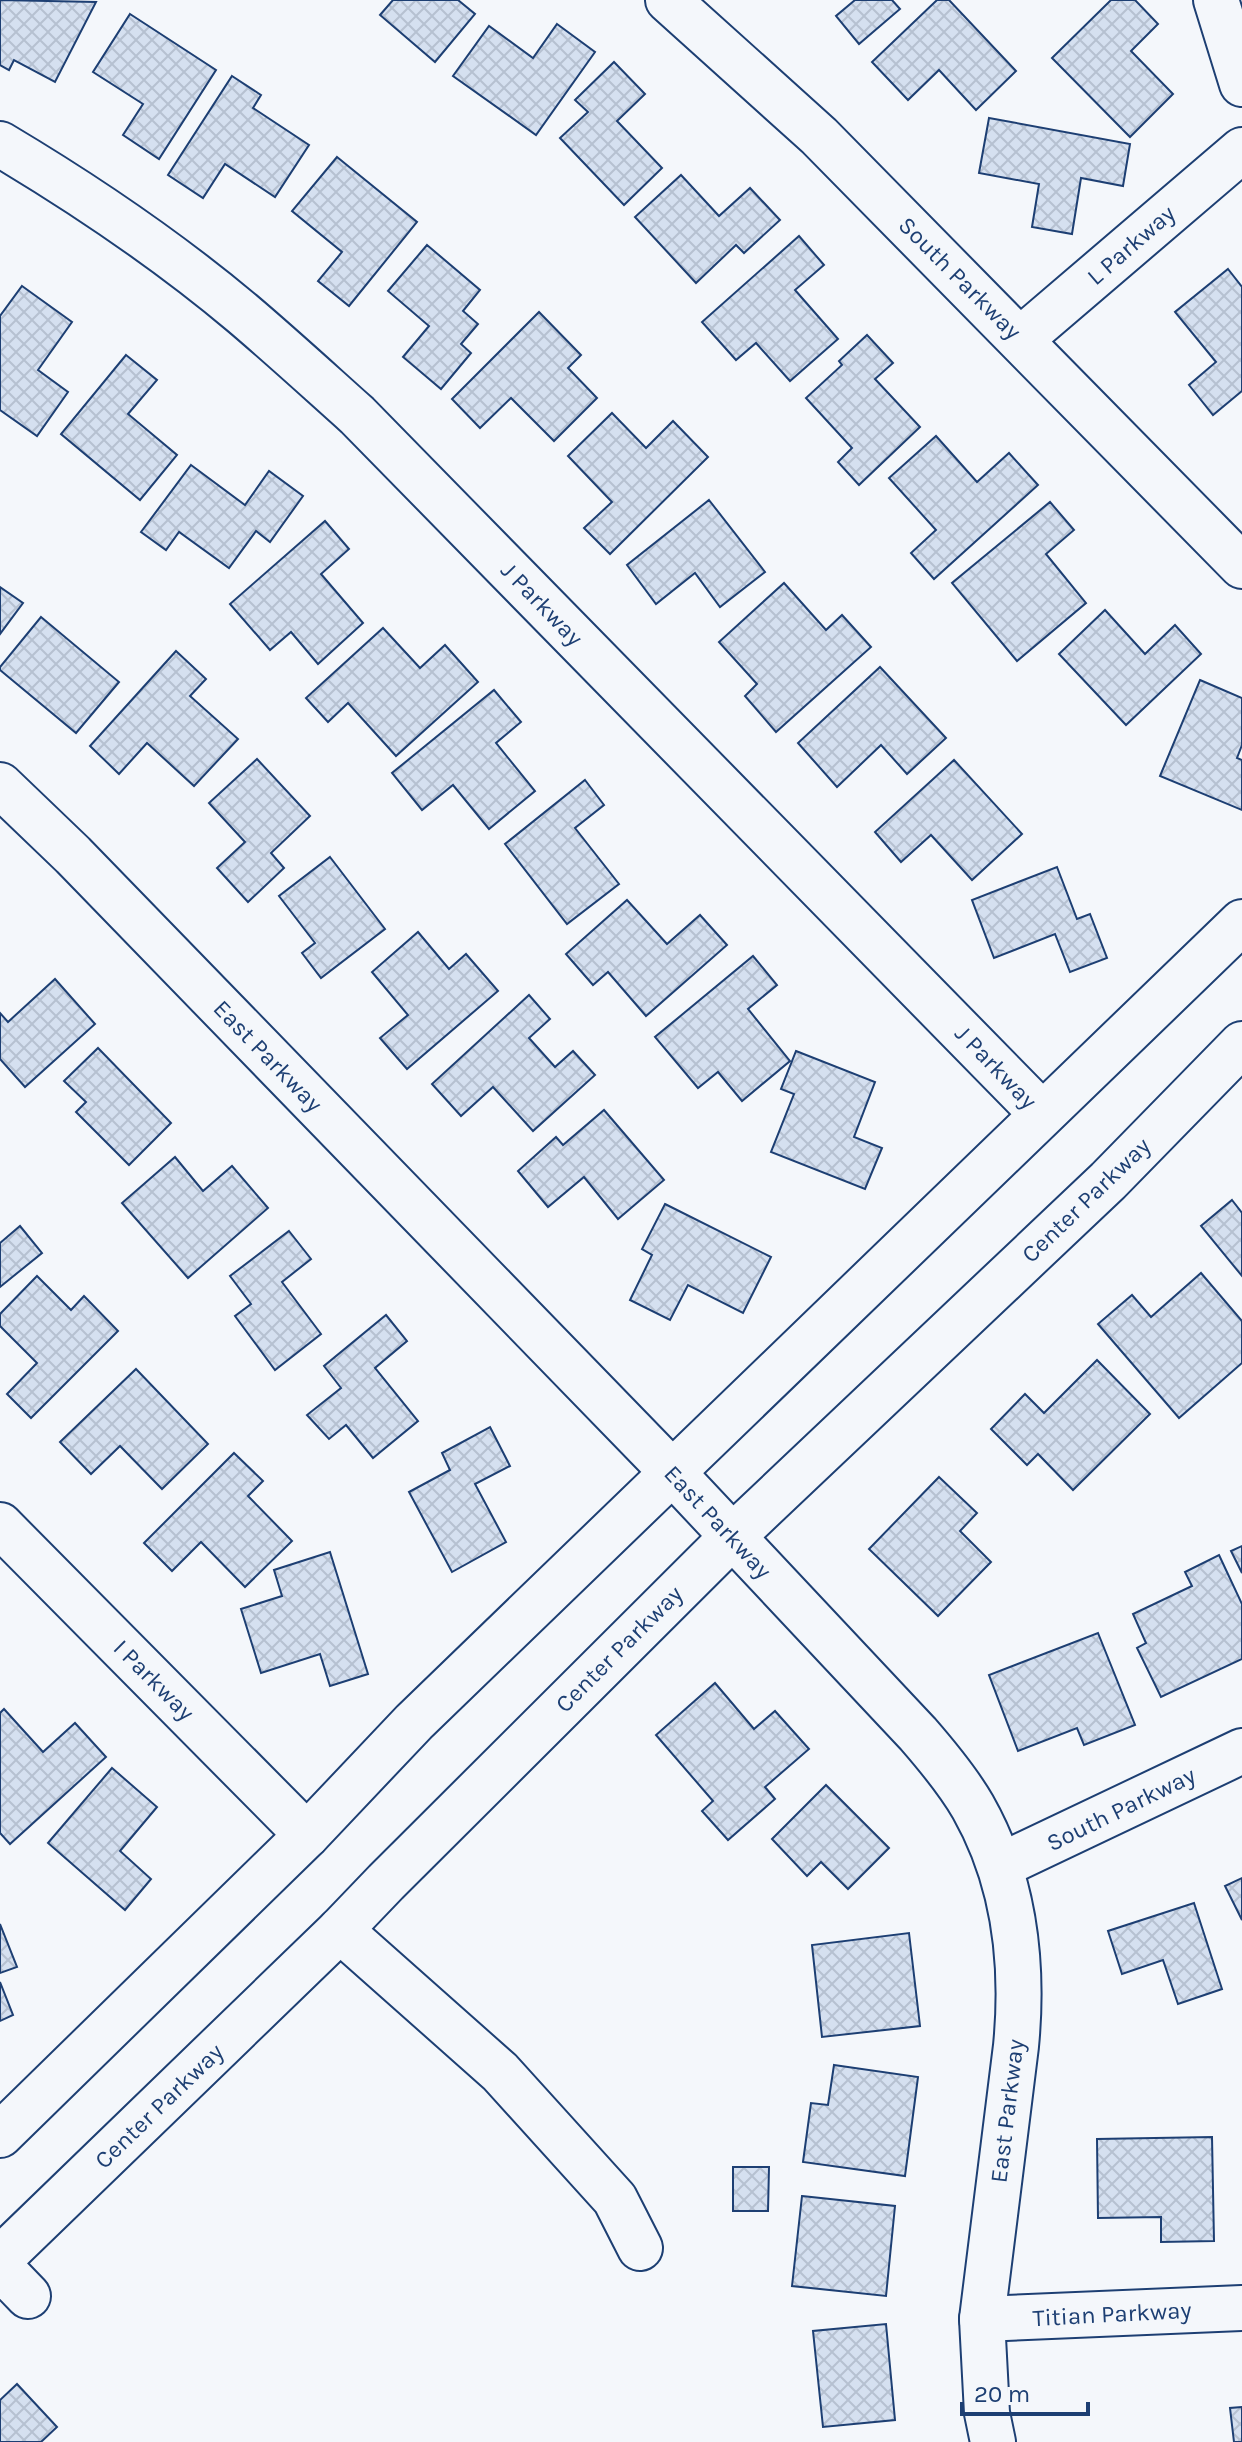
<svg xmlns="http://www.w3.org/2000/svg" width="1242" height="2442" viewBox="0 0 1242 2442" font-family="Karla,sans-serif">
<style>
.building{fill:url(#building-cross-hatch);stroke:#1d3f73;stroke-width:2}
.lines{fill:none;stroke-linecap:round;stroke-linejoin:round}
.minor-casing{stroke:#1d3f73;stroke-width:48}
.minor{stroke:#f4f7fb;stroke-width:44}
.labels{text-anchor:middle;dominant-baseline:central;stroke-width:6;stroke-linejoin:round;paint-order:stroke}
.street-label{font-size:24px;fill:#1d3f73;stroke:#f4f7fb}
</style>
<defs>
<pattern id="building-cross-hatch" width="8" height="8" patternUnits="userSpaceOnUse" patternTransform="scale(2)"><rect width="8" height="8" fill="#d5e0f0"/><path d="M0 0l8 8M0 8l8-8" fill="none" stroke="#b6c1d1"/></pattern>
</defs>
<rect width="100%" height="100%" fill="#f4f7fb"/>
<g class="building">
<path d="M0,0L96,2L55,82L14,60L9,70L0,65Z"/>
<path d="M393,0H458L475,14L435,62L380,15Z"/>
<path d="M855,0H892L900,9L859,44L836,16Z"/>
<path d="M937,0H949L1016,71L976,110L939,70L908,100L872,62Z"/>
<path d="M1111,0H1135L1158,24L1131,51L1173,94L1130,137L1052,58Z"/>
<path d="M130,14L216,70L159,159L123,135L143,104L93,72Z"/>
<path d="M557,24L595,52L536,135L453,76L489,26L533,58Z"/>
<path d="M614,62L645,94L617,121L662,168L624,205L560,138L588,112L575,100Z"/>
<path d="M232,76L261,95L253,108L309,145L275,197L225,164L203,198L168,175Z"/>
<path d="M989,118L1130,144L1123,186L1081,178L1072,234L1032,227L1039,184L979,173Z"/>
<path d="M337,157L417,222L349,306L318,281L342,252L292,211Z"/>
<path d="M681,175L719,216L750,188L780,220L744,253L736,245L696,283L635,217Z"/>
<path d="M799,236L824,265L795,290L838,339L790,381L756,343L736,360L702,322Z"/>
<path d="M427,245L480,290L463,311L478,324L461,344L471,353L441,389L403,357L429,326L388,291Z"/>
<path d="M1228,269L1242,287V391L1213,415L1189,385L1216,362L1175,312Z"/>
<path d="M22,286L72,322L38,370L68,392L37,436L0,410V316Z"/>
<path d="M539,312L581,355L568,368L597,398L554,441L511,398L480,428L452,399Z"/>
<path d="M867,335L893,363L875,379L920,427L859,485L838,462L852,448L806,398L842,365L839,361Z"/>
<path d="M126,355L157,380L128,414L177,455L140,500L61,434Z"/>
<path d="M612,413L646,448L673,421L708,457L610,554L584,528L612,502L568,456Z"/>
<path d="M936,436L977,482L1009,453L1038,485L934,579L911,553L936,530L889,478Z"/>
<path d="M191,465L245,505L269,471L303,496L270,542L256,531L229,568L179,532L166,550L141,532Z"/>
<path d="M709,500L765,572L720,607L695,573L656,604L627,565Z"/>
<path d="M1050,502L1074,530L1046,554L1086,603L1017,661L952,583Z"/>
<path d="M325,521L349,549L321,574L363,623L318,664L291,632L270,650L230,604Z"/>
<path d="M784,583L826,630L842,615L871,647L776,732L745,696L757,684L719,642Z"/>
<path d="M0,587L23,603L0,634Z"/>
<path d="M1105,610L1145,654L1175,625L1201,654L1126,725L1059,654Z"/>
<path d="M41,617L119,682L76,733L0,670V667Z"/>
<path d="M383,628L420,668L445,645L478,682L396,756L348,703L328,722L306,698Z"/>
<path d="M176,651L206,679L190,696L238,739L194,786L147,743L119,774L90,746Z"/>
<path d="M880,667L946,738L907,774L881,745L837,787L798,743Z"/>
<path d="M1200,680L1242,698V745L1237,758L1242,760V810L1160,776Z"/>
<path d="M494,690L521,722L496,743L535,791L489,829L453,785L422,810L392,773Z"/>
<path d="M257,759L310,816L271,853L284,868L248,902L217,868L245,842L209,803Z"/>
<path d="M954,760L1022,834L972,880L931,835L901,862L875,832Z"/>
<path d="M585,780L604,805L575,828L619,884L567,924L505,844Z"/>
<path d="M330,857L385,929L321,978L302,953L315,943L279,896Z"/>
<path d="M1057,867L1077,919L1090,914L1107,958L1070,972L1055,934L994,958L972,900Z"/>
<path d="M627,900L667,944L700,915L727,945L646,1016L608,972L593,985L566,954Z"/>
<path d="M418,932L449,969L466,954L498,991L407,1069L380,1038L408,1015L372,972Z"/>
<path d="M753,956L777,985L748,1009L790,1061L742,1101L718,1072L698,1088L655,1037Z"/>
<path d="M55,979L95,1024L25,1087L0,1059V1013L8,1022Z"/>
<path d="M529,995L550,1019L529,1038L555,1067L573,1051L595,1075L533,1131L493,1087L461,1116L432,1084Z"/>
<path d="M98,1048L171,1123L129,1165L76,1112L86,1102L64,1081Z"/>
<path d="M796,1051L875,1082L854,1137L882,1148L865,1189L771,1152L794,1094L781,1089Z"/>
<path d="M604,1110L664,1180L618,1219L584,1177L548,1207L518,1171L556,1137L563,1145Z"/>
<path d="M175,1157L203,1191L232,1166L268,1208L188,1278L122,1203Z"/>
<path d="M1232,1200L1242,1213V1276L1201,1226Z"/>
<path d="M665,1204L771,1257L743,1313L688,1285L670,1320L630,1300L652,1255L642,1249Z"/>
<path d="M20,1226L42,1253L0,1287V1243Z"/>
<path d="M289,1231L311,1259L282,1282L321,1334L275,1370L235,1316L251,1304L230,1276Z"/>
<path d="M1201,1273L1242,1321V1363L1179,1418L1098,1324L1132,1295L1151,1317Z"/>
<path d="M37,1276L71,1310L84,1296L118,1331L31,1418L7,1394L37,1363L0,1326V1314Z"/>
<path d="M386,1315L407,1341L375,1368L418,1421L373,1458L346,1425L329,1439L307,1415L341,1388L324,1366Z"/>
<path d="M1097,1360L1150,1414L1073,1490L1038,1454L1027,1465L991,1429L1025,1394L1044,1413Z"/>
<path d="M136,1369L208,1444L162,1489L120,1446L91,1474L60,1442Z"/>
<path d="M490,1427L510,1466L475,1484L506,1542L452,1572L409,1492L450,1470L442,1453Z"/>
<path d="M234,1453L263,1481L248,1496L292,1541L245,1587L201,1542L172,1571L144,1543Z"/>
<path d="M939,1477L977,1513L960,1531L991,1562L938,1616L869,1549Z"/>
<path d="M1242,1546V1573L1231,1551Z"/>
<path d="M330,1552L368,1674L330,1686L320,1654L261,1673L241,1609L282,1596L274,1570Z"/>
<path d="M1219,1555L1242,1604V1659L1161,1697L1137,1648L1146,1643L1133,1614L1192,1586L1185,1572Z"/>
<path d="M1098,1633L1135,1725L1084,1745L1077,1728L1018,1751L989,1675Z"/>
<path d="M715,1683L754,1729L775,1711L809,1749L765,1787L775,1799L728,1840L702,1811L713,1801L656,1735Z"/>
<path d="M4,1709L43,1752L75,1723L106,1757L10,1844L0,1833V1713Z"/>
<path d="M112,1768L157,1807L120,1851L151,1879L125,1910L48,1843Z"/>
<path d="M826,1785L889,1848L848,1889L821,1862L807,1876L772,1839Z"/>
<path d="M1242,1878V1920L1225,1886Z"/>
<path d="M1194,1903L1222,1989L1178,2004L1163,1960L1122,1974L1108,1931Z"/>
<path d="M0,1924L17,1967L0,1973Z"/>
<path d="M909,1933L920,2026L822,2037L812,1945Z"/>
<path d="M0,1982L13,2015L0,2021Z"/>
<path d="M834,2065L918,2077L905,2176L803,2162L811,2103L828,2105Z"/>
<path d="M1212,2137L1214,2241L1161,2242V2217L1098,2218L1097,2139Z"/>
<path d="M733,2167H769L768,2211H733Z"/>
<path d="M802,2196L895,2206L886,2296L792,2286Z"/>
<path d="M886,2324L895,2420L823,2427L813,2331Z"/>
<path d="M17,2384L57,2427L41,2442H0V2400Z"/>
<path d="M1242,2407V2442H1234L1230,2408Z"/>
</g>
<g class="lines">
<defs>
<g id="minor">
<path d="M668,0L819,136L1242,566"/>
<path d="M1216,0L1242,84"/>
<path d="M0,144C84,194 167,250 242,313C281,346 319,381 357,415L1042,1114"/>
<path d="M1021,339L1242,150"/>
<path d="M0,785L73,855L673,1473L918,1734C938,1757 958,1781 973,1807C1015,1881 1024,1963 1016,2046L982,2319L987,2413L993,2442"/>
<path d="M0,1525L307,1835"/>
<path d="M1000,1866L1242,1751"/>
<path d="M340,1930L500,2072L615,2199L640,2248"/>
<path d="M0,2135L307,1835L414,1722L1242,922"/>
<path d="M0,2259L340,1930L386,1882L732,1537L1108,1181L1242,1044"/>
<path d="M0,2267L28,2296"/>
<path d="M982,2319L1242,2308"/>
</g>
</defs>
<use href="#minor" class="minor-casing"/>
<use href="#minor" class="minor"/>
</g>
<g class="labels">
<g class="street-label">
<text transform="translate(1131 245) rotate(-41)">L Parkway</text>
<text transform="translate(960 278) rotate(45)">South Parkway</text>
<text transform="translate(542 604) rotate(46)">J Parkway</text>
<text transform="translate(268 1056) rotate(46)">East Parkway</text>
<text transform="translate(996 1067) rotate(46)">J Parkway</text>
<text transform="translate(1086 1200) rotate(-44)">Center Parkway</text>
<text transform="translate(718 1522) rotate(47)">East Parkway</text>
<text transform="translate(619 1649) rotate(-45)">Center Parkway</text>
<text transform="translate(154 1680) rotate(45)">I Parkway</text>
<text transform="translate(1121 1809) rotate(-26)">South Parkway</text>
<text transform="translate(159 2106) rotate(-44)">Center Parkway</text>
<text transform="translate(1007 2111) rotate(-83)">East Parkway</text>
<text transform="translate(1112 2314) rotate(-3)">Titian Parkway</text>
</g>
</g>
<path d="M962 2402v12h126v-12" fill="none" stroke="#1d3f73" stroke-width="4"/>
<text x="974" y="2402" font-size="24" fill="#1d3f73" stroke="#f4f7fb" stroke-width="6" paint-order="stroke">20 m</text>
</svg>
